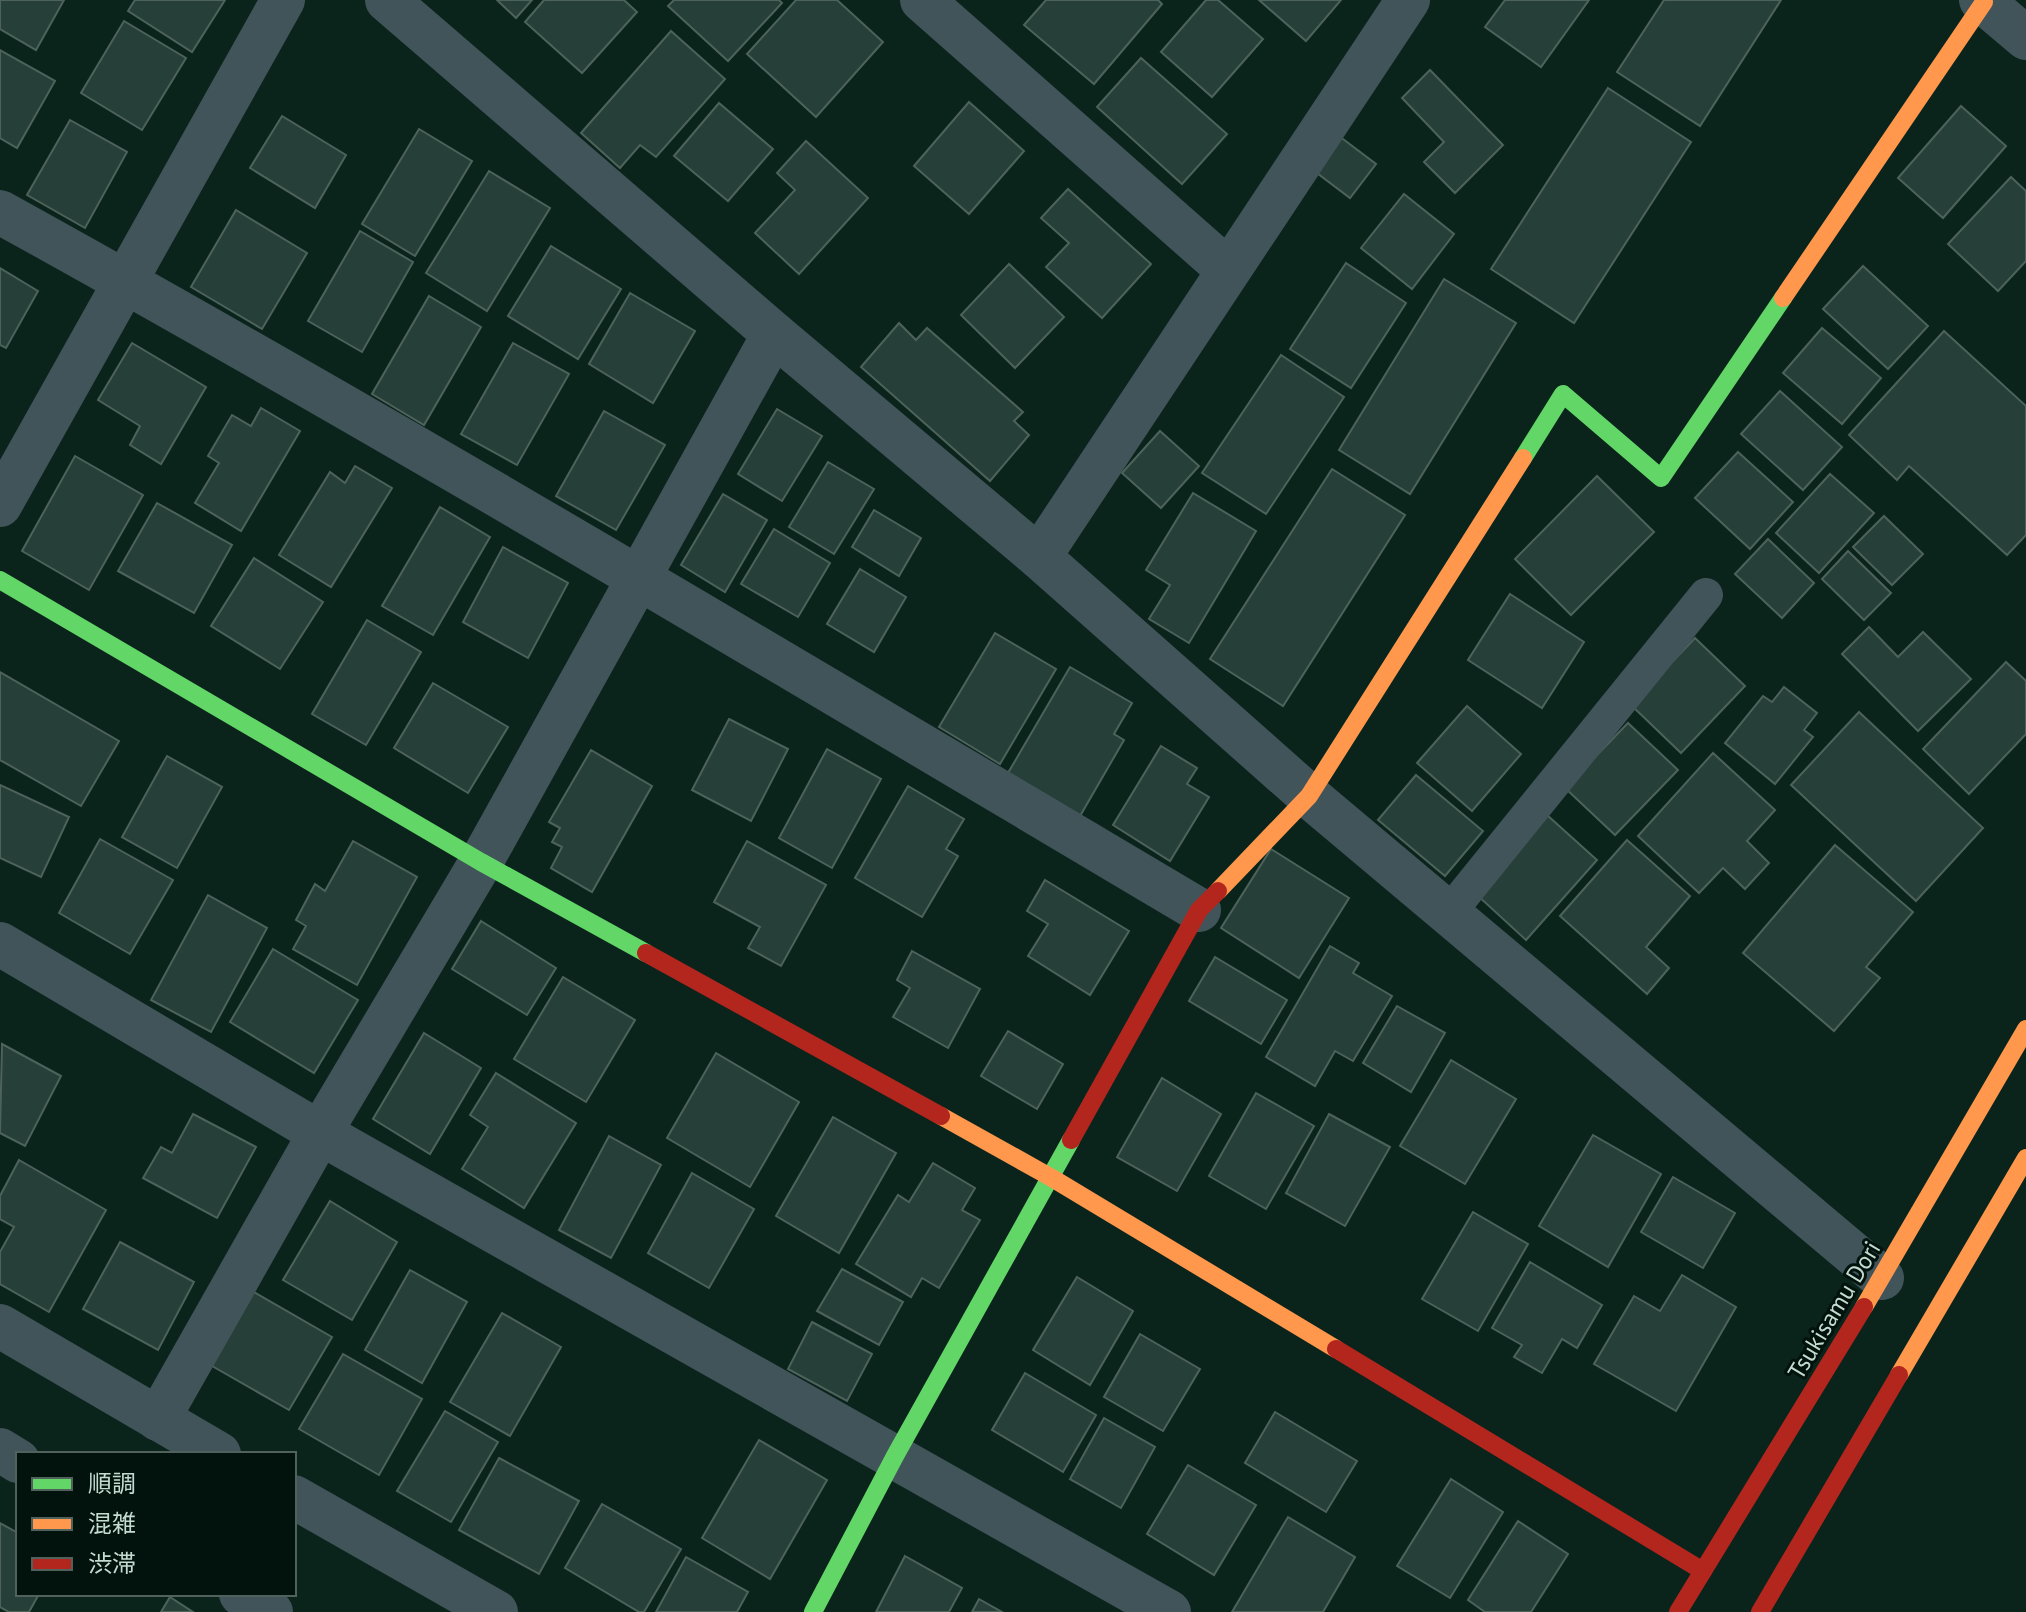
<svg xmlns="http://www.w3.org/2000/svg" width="2026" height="1612" viewBox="0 0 2026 1612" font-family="'PT Sans','Noto Sans JP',sans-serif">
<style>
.building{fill:#263f38;stroke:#4d625b;stroke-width:2}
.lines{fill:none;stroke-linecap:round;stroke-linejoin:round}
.lane{stroke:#40545a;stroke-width:34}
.street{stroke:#40545a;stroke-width:44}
.fast{stroke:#63d668;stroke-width:18}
.slow{stroke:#ff974d;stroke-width:18}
.jam{stroke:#b3261e;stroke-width:18}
.labels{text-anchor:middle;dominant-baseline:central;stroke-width:6;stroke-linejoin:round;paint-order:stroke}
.street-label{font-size:24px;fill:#c4dbd1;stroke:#02120c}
</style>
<rect width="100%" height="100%" fill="#0a241c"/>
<g class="building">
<path d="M0,0H64L36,50L0,29Z"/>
<path d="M135,0H225L192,52L128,11Z"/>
<path d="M497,0H532L516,18Z"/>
<path d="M544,0H624L637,12L582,73L525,22Z"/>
<path d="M674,0H779L782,3L728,61L668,6Z"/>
<path d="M796,0H837L883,42L816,117L747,54Z"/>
<path d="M1046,0H1158L1162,4L1094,84L1024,25Z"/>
<path d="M1206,0H1218L1263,39L1212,97L1161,52Z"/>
<path d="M1259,0H1341L1306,41Z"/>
<path d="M1505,0H1589L1541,67L1485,27Z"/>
<path d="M1664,0H1781L1700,126L1617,72Z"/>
<path d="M124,21L186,58L142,130L81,93Z"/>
<path d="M671,31L725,79L656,157L640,145L620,168L581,133Z"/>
<path d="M0,50L55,81L17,148L0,138Z"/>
<path d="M1141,58L1227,134L1182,184L1097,107Z"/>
<path d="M1430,70L1503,145L1455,193L1424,162L1444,142L1402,98Z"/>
<path d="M1608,88L1691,142L1574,323L1491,269Z"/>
<path d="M969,102L1024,151L969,214L914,166Z"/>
<path d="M719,103L773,149L728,201L674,156Z"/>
<path d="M1961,106L2006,146L1943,218L1898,178Z"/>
<path d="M282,116L346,155L315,208L250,168Z"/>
<path d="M70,120L127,152L85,228L27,195Z"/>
<path d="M419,129L472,161L415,256L362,224Z"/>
<path d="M1339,136L1376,164L1350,198L1313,170Z"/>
<path d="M806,141L868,198L799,274L755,233L795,190L777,173Z"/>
<path d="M489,171L550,208L487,311L426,273Z"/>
<path d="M2011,177L2026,191V261L1998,291L1948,244Z"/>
<path d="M1068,189L1151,264L1102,318L1046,267L1069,243L1041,218Z"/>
<path d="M1404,194L1454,234L1412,289L1361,248Z"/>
<path d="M236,210L307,253L262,329L191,287Z"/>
<path d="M360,231L413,262L362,352L308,321Z"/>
<path d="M551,246L621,289L578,359L508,316Z"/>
<path d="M1346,263L1406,303L1351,388L1290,349Z"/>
<path d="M1009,264L1064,317L1015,368L961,315Z"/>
<path d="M1863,266L1928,326L1888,369L1823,309Z"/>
<path d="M0,268L38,291L6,348L0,345Z"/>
<path d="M1444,279L1516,323L1410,494L1339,450Z"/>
<path d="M630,293L695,331L653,403L589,364Z"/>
<path d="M429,296L481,327L424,425L372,394Z"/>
<path d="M899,323L916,340L927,328L1023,412L1014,421L1029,435L990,481L861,367Z"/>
<path d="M1822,328L1881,378L1842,424L1783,373Z"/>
<path d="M1944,331L2026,406V535L2007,555L1909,466L1897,480L1849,435Z"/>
<path d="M132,343L206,387L161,464L130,445L140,426L98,400Z"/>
<path d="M513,343L569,374L517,465L461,434Z"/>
<path d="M1281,355L1344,397L1266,514L1202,473Z"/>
<path d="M1780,391L1842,447L1803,490L1741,434Z"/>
<path d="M261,408L300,431L241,531L195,503L219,463L208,456L232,415L251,426Z"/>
<path d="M777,409L822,436L782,501L738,474Z"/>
<path d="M604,411L665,445L616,530L556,496Z"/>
<path d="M1160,431L1199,466L1161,508L1122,473Z"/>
<path d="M1738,452L1793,502L1750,549L1695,498Z"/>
<path d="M75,456L143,495L89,590L22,551Z"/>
<path d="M828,462L874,489L834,554L789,527Z"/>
<path d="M355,466L392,488L331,587L279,555L330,472L345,483Z"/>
<path d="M1332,469L1405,515L1283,706L1210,659Z"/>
<path d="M1830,474L1874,513L1819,573L1776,533Z"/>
<path d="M1597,476L1654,532L1571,615L1515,559Z"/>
<path d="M1193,493L1256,531L1189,643L1149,619L1170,585L1146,570Z"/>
<path d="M723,494L767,520L725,592L681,565Z"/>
<path d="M157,503L232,545L194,613L118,571Z"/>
<path d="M440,507L490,537L433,635L382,606Z"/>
<path d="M874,510L921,538L899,576L852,547Z"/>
<path d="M1884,516L1923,554L1892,585L1853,547Z"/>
<path d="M774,529L830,563L798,617L741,584Z"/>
<path d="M1768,539L1814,583L1782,618L1735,574Z"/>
<path d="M503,547L568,583L528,658L463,622Z"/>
<path d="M1848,551L1891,593L1864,620L1822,579Z"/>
<path d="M254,558L323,602L280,669L211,626Z"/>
<path d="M860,569L906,597L874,652L827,624Z"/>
<path d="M1510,594L1584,642L1542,708L1468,660Z"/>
<path d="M367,620L421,652L366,745L312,714Z"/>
<path d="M1869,627L1898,657L1923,632L1971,679L1918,731L1842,654Z"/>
<path d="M995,633L1056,669L1000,764L939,727Z"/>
<path d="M1695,638L1745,686L1681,753L1631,705Z"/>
<path d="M2006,662L2026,681V734L1969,794L1923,749Z"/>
<path d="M1070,667L1132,703L1114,734L1124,740L1080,816L1008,773Z"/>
<path d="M0,672L119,741L81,806L0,760Z"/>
<path d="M433,683L508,727L468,793L394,748Z"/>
<path d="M1784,687L1817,713L1804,730L1813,737L1775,784L1725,743L1763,696L1772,702Z"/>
<path d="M1467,706L1521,754L1472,811L1417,763Z"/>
<path d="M1859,712L1983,828L1916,901L1791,785Z"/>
<path d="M729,719L788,749L751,821L692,790Z"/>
<path d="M1628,723L1678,770L1615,835L1565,788Z"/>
<path d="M1161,746L1197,768L1187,784L1209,797L1170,861L1113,825Z"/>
<path d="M827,749L881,779L832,868L779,838Z"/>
<path d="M591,750L652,786L592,892L551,868L562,847L552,842L560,828L549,822Z"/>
<path d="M1713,753L1775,810L1747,841L1769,863L1745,889L1723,868L1699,893L1638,836Z"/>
<path d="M167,756L222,787L177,868L122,837Z"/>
<path d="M1416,775L1483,831L1445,876L1378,820Z"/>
<path d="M0,785L69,817L41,877L0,858Z"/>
<path d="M908,786L964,819L946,849L958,856L922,917L855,878Z"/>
<path d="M1547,815L1597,860L1526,940L1477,895Z"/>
<path d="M100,839L173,880L130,954L59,913Z"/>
<path d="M1627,840L1690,896L1646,947L1669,968L1647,994L1560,916Z"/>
<path d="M353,841L417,877L357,985L293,949L306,926L296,920L315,884L325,891Z"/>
<path d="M747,841L826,885L781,966L748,948L760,927L714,902Z"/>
<path d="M1835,845L1913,912L1866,967L1880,978L1834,1031L1743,953Z"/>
<path d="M1271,849L1349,898L1299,978L1221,928Z"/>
<path d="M1045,880L1129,931L1090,995L1028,956L1048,924L1027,911Z"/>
<path d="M208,895L267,928L211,1032L151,1000Z"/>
<path d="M481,921L556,968L527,1015L452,969Z"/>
<path d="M1330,946L1359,963L1353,973L1392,996L1353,1061L1335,1051L1315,1086L1266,1057Z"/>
<path d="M273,949L358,1000L314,1073L230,1022Z"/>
<path d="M912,951L980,989L948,1048L893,1017L910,988L897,980Z"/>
<path d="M1215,957L1287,1000L1261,1044L1189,1001Z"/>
<path d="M563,977L635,1020L586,1102L514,1059Z"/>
<path d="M1397,1006L1445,1033L1411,1092L1363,1063Z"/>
<path d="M1008,1031L1063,1064L1037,1109L981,1076Z"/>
<path d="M424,1033L481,1068L430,1154L373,1119Z"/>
<path d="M2,1044L61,1076L25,1146L0,1133Z"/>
<path d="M716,1053L799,1102L750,1187L667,1138Z"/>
<path d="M1451,1060L1516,1099L1465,1184L1400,1146Z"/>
<path d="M496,1073L576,1123L524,1208L462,1169L488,1127L470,1115Z"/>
<path d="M1162,1078L1221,1114L1177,1191L1117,1157Z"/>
<path d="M1256,1093L1314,1126L1266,1209L1209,1176Z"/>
<path d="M193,1114L256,1147L217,1218L143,1178L161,1147L172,1153Z"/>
<path d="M1329,1114L1390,1147L1345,1226L1286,1193Z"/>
<path d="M833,1117L896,1153L839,1253L776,1216Z"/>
<path d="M1593,1135L1661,1174L1608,1267L1539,1226Z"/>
<path d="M609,1136L661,1165L611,1258L559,1230Z"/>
<path d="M19,1160L106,1210L49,1312L0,1284V1252L14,1227L0,1219V1196Z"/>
<path d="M933,1163L975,1188L962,1210L980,1220L939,1288L922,1278L911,1297L856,1264L898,1195L909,1202Z"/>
<path d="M692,1173L754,1209L709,1288L648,1253Z"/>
<path d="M1673,1177L1735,1213L1703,1268L1641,1232Z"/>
<path d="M330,1201L397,1242L352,1320L283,1280Z"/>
<path d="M1473,1212L1528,1244L1478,1331L1422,1299Z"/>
<path d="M120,1242L194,1282L158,1350L83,1309Z"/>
<path d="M1530,1262L1602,1305L1577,1348L1562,1339L1542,1373L1514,1357L1522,1345L1492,1328Z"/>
<path d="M842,1269L903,1302L879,1345L817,1311Z"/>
<path d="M410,1270L467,1302L422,1383L365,1350Z"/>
<path d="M1682,1275L1736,1307L1676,1411L1594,1364L1634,1296L1660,1311Z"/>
<path d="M1077,1277L1133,1311L1090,1385L1033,1350Z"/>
<path d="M254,1292L332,1337L289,1410L212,1366Z"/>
<path d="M502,1313L561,1347L510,1436L450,1402Z"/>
<path d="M812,1322L872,1354L847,1401L788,1369Z"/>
<path d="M1140,1334L1200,1369L1163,1431L1104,1397Z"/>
<path d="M343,1354L422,1399L379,1475L299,1429Z"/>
<path d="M1025,1373L1096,1415L1063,1472L992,1430Z"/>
<path d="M445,1411L498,1442L451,1522L397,1491Z"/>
<path d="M1275,1412L1357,1461L1326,1512L1245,1463Z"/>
<path d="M1104,1418L1155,1447L1121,1508L1070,1479Z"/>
<path d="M759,1440L827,1480L770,1579L702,1538Z"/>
<path d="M499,1458L579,1501L539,1574L459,1530Z"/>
<path d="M1188,1465L1256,1505L1214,1575L1147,1534Z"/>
<path d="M1451,1479L1503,1512L1450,1598L1397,1566Z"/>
<path d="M602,1504L681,1549L644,1612H639L565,1568Z"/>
<path d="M1288,1517L1355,1557L1323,1612H1232Z"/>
<path d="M1518,1521L1568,1554L1531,1612H1485L1468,1600Z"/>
<path d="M0,1523L18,1533V1594H39L29,1612H9L0,1607Z"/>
<path d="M905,1556L962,1588L949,1612H876Z"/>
<path d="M686,1557L748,1592L737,1612H656Z"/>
<path d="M170,1597L193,1612H161Z"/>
<path d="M979,1599L1002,1612H972Z"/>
</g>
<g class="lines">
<path class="lane" d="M1448,914L1706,595"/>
<g class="street">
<path d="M387,0L774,334L1039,557L1309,796L1882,1278"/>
<path d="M922,0L1228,270"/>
<path d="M1981,0L2026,38"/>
<path d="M0,212C405,436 801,674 1199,910"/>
<path d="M0,505L283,0"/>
<path d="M1039,557L1408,0"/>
<path d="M0,944L320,1133L1169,1612"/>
<path d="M0,1326L219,1454"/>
<path d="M158,1419L320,1133L481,862L774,334"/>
<path d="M0,1450L18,1461"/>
<path d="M294,1497L496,1612"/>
<path d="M241,1594L271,1612"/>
</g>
<g class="fast">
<path d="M1523,458L1563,394L1661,478L1783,298"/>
<path d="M0,580L481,862L646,953"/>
<path d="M813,1612L895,1456L1071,1140"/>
</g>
<g class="slow">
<path d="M1783,298L1984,2"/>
<path d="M1218,891L1309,796L1523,458"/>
<path d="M941,1116L1052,1178L1336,1349"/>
<path d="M1864,1307L2026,1029"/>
<path d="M1899,1375L2026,1158"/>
</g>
<g class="jam">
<path d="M646,953L941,1116"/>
<path d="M1071,1140L1199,910L1218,891"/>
<path d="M1336,1349L1703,1571"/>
<path d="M1678,1612L1864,1307"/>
<path d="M1760,1612L1899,1375"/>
</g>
</g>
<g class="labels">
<g class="street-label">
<text transform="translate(1834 1310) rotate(-59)">Tsukisamu Dori</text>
</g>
</g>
<rect x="16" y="1452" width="280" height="144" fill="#02120c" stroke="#50625b" stroke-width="2"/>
<rect x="32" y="1478" width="40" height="12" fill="#63d668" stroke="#50625b" stroke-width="2"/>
<text x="88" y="1492" font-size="24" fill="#c4dbd1">順調</text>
<rect x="32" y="1518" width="40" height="12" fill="#ff974d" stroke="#50625b" stroke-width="2"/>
<text x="88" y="1532" font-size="24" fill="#c4dbd1">混雑</text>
<rect x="32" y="1558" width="40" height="12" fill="#b3261e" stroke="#50625b" stroke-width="2"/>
<text x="88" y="1572" font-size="24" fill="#c4dbd1">渋滞</text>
</svg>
